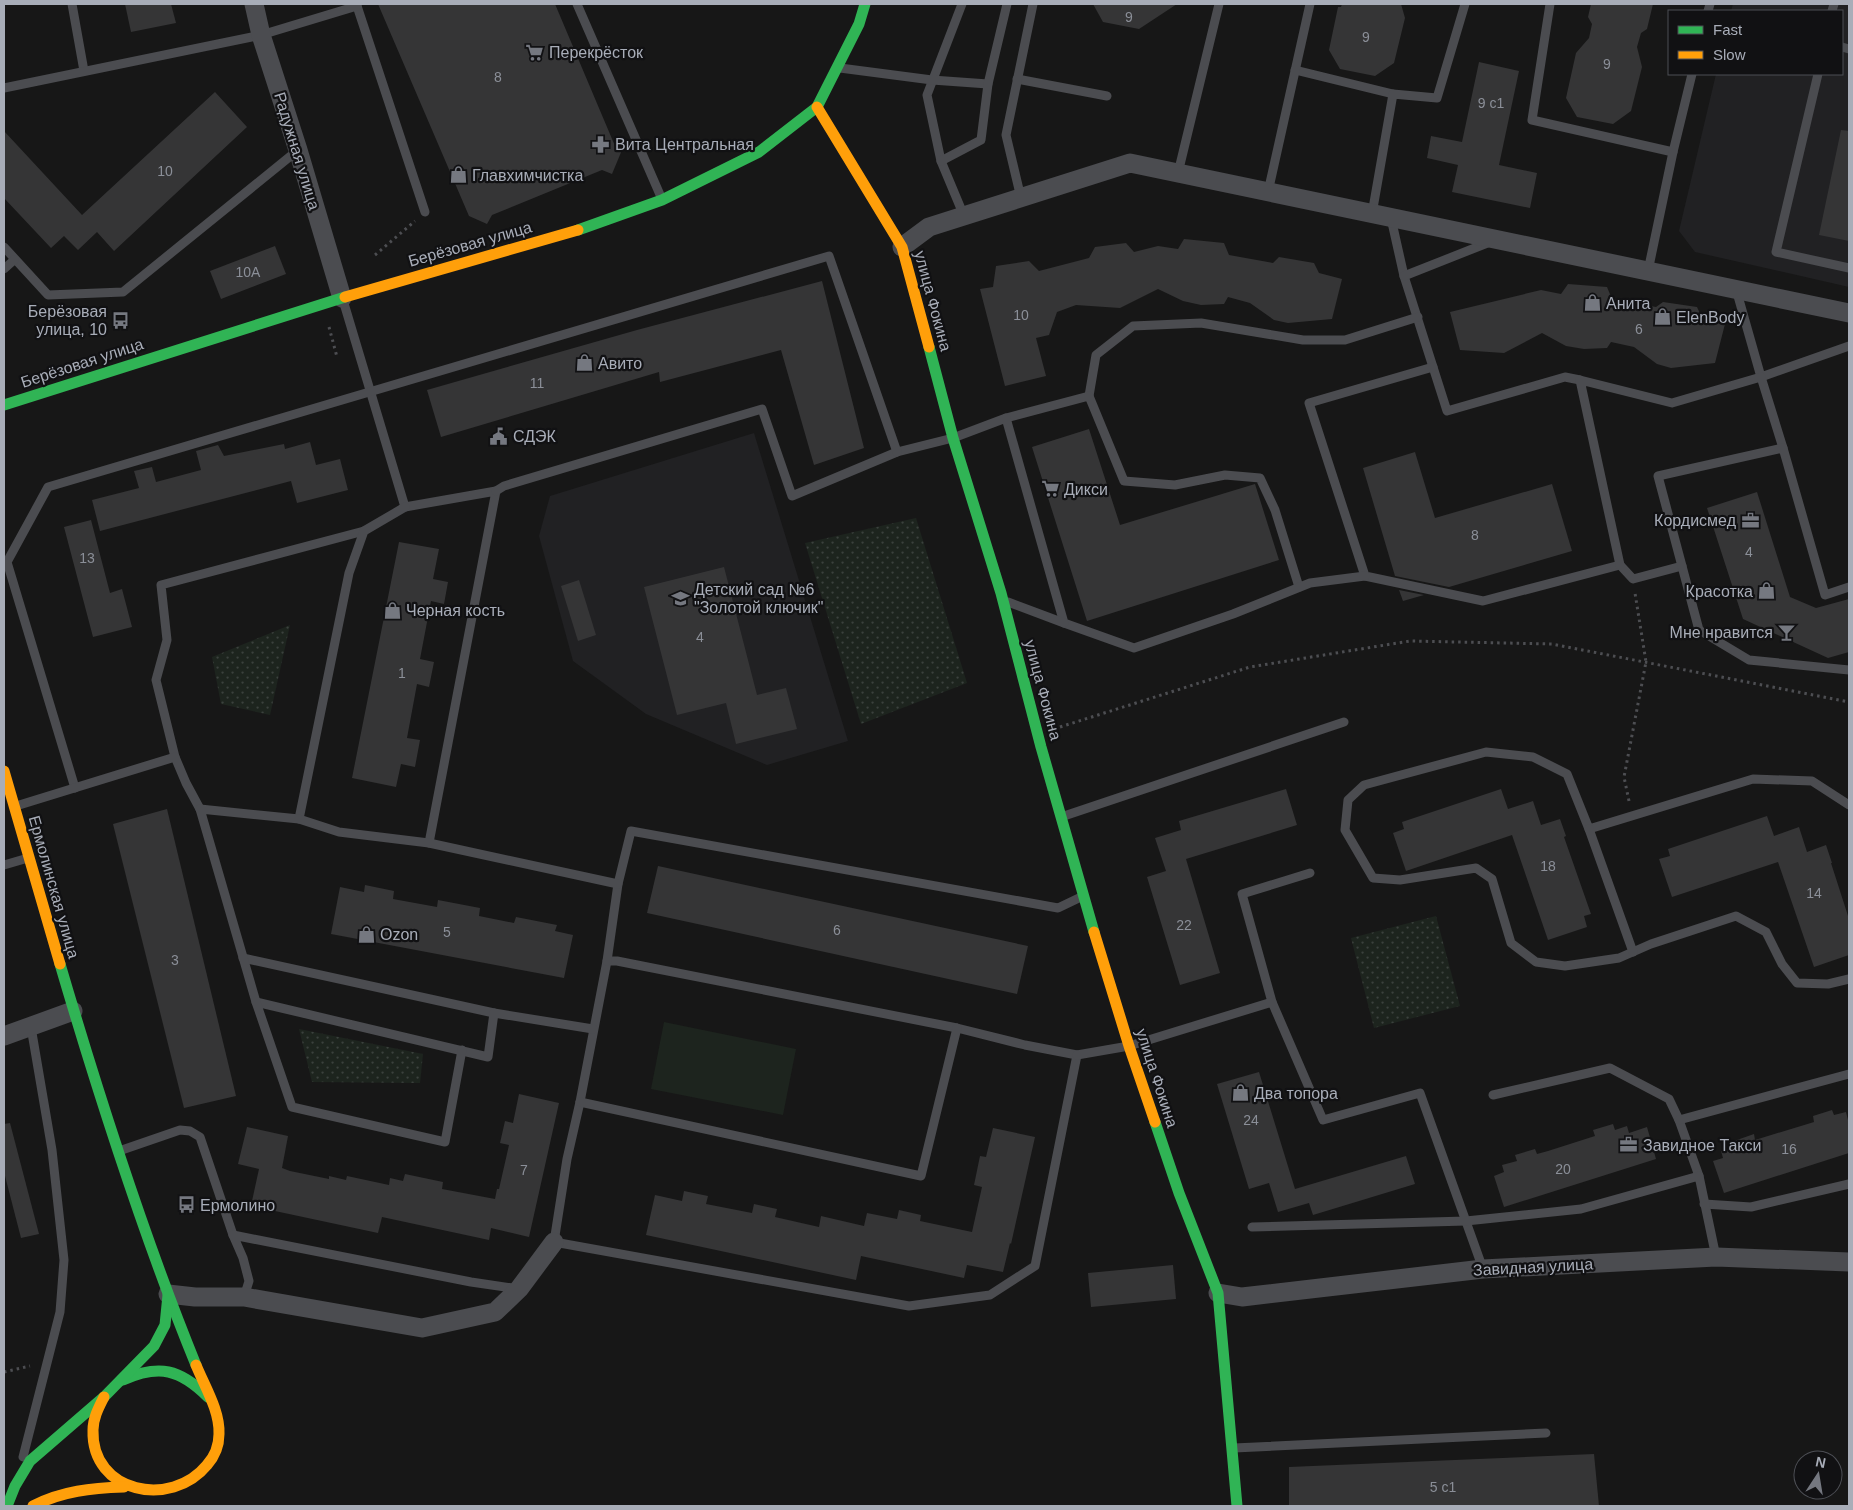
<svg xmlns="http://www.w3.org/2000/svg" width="1853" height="1510" viewBox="0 0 1853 1510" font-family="Arial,sans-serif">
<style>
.built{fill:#212123}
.green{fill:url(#green-dots)}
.pitch{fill:#1d241e}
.building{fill:#353536}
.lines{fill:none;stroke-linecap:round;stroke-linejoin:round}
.path{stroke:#4d4e52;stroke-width:3;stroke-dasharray:2.5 4;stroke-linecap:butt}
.lane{stroke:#4b4c50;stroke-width:9}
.street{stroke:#4b4c50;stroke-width:19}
.fast{stroke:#30b455;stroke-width:11}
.slow{stroke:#ff9f0a;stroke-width:11}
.labels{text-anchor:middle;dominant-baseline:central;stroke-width:4.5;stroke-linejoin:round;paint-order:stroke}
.number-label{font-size:14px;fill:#8b8f98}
.poi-label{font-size:16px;fill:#a8adb8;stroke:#111113;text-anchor:start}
.street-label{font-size:16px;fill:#a8adb8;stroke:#111113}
</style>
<defs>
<pattern id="green-dots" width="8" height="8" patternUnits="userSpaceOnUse" patternTransform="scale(1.25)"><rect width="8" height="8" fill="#1d241e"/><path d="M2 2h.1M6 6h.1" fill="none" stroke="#3b413d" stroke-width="1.8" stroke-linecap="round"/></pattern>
</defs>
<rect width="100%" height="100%" fill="#171717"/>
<g class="built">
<path d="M1733,4H1849V287L1695,252L1679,231L1716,74H1842V11H1731Z"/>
<path d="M754,433L848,741L767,765L646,714L573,661L539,536L550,496Z"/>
</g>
<g class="green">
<path d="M916,518L967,683L861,724L805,543Z"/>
<path d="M290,625L270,715L221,704L212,657Z"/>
<path d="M1436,916L1460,1006L1374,1028L1351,938Z"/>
<path d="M299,1029L423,1054L420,1083L312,1082Z"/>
</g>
<path class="pitch" d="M664,1022L796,1049L783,1115L651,1089Z"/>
<g class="building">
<path d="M125,4H171L176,23L131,32Z"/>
<path d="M378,4H555L615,146L622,150L612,174L602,170L492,215L487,224L469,216Z"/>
<path d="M1093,4H1177L1139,29L1103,22Z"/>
<path d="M1342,4H1401L1405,18L1394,63L1375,76L1340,69L1329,50L1338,7H1341Z"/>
<path d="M1591,4H1653L1647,29L1641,33L1637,47L1642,67L1631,111L1613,124L1577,117L1566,98L1576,53L1589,38L1592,24L1588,17Z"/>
<path d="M1479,62L1519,71L1499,165L1537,173L1530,208L1452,192L1458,165L1427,158L1431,136L1462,142Z"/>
<path d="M215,92L247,127L114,251L97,232L78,250L64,236L51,248L4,198V131L82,215Z"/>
<path d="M1841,130L1849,131V241L1819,235Z"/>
<path d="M1184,239L1224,243L1229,255L1273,263L1279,257L1314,263L1319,273L1342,279L1332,319L1288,323L1274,320L1250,303L1228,297L1224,304L1201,305L1183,301L1158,289L1120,308L1076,305L1057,312L1049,335L1036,338L1046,376L1005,386L980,289L993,287L996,266L1029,261L1039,271L1089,258L1095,247L1126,243L1134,252L1158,246L1178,249Z"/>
<path d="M275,246L286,274L221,299L210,271Z"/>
<path d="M822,281L864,448L814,465L781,350L660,382L659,372L441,437L427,390L637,330Z"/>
<path d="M1568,284L1607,287L1612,299L1656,307L1663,302L1697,307L1702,318L1725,324L1715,363L1671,368L1657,364L1634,347L1611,342L1607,348L1584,349L1566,346L1542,333L1504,353L1460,350L1450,312L1541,290L1561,294Z"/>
<path d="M1089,429L1120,525L1255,484L1279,560L1087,621L1032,447Z"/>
<path d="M310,442L316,465L340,459L348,490L297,503L291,481L100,531L92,500L139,488L134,471L152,467L156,482L201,470L196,451L218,445L224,456L284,444L285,449Z"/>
<path d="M1415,452L1435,518L1552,484L1572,551L1449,587L1395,576L1363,468Z"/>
<path d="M1757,492L1790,597L1816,608L1849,599V652L1828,658L1743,619L1707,508Z"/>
<path d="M91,520L110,593L122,589L132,627L93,637L64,527Z"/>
<path d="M399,542L439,549L433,579L448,582L444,604L431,601L420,659L434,662L429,687L417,684L407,738L420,740L415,767L401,764L396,787L352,778Z"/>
<path d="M724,567L757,695L786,688L797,729L736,744L726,703L677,715L644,587Z"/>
<path d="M579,580L596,635L578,641L561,586Z"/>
<path d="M1399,590L1424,595L1403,601Z"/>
<path d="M1286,789L1297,825L1186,859L1220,973L1180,985L1147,877L1166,871L1155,838L1181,830L1179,821Z"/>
<path d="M1501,789L1508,809L1533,801L1541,825L1560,819L1566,836L1564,837L1591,914L1584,916L1587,927L1548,940L1512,835L1406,871L1393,833L1404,829L1402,822Z"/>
<path d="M167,809L236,1096L184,1108L113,824Z"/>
<path d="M1767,816L1774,836L1799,827L1807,852L1826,845L1832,863H1831L1849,919V955L1814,967L1778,862L1672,897L1659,859L1670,856L1668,849Z"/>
<path d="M658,866L1028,946L1017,994L647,913Z"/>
<path d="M365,885L394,891L393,899L437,907L438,900L480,908L479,916L514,923L516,917L557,925L555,931L573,935L564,978L331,934L340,887L364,892Z"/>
<path d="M1259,1072L1295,1189L1406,1156L1415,1184L1313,1215L1309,1203L1278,1212L1269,1183L1249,1189L1217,1084Z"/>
<path d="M519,1094L559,1103L529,1237L491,1228L489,1240L382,1217L378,1233L275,1211L276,1206L252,1201L259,1169L238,1164L247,1127L288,1136L282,1168L290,1171L329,1179V1176L346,1180L347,1176L389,1185L390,1178L403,1181L405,1174L443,1182L442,1189L495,1199L497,1189H499L509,1145L500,1143L505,1121L513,1123Z"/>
<path d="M1832,1110L1834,1115L1846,1112L1849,1124V1153L1724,1193L1713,1161L1723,1158L1721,1151L1736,1146L1734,1141L1754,1134L1755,1140L1814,1122L1813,1116Z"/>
<path d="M10,1123L39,1234L21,1238L4,1172V1124Z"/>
<path d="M1613,1124L1615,1130L1627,1126L1629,1133L1647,1127L1656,1159L1504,1207L1494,1176L1504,1172L1502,1165L1517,1161L1515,1155L1535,1149L1537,1154L1548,1151L1595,1136L1593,1130Z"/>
<path d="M993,1128L1035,1137L1011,1244L1010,1243L1003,1272L967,1265L964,1278L861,1256L856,1280L646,1235L655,1195L682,1201L684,1191L708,1196L706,1204L752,1213L754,1204L777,1209L775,1217L819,1227L821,1216L864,1226L867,1213L897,1219L899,1210L921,1215L920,1221L972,1232L982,1187L974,1185L980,1156L986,1157Z"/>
<path d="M1173,1265L1176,1299L1091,1307L1088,1273Z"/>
<path d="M1594,1454L1599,1506H1289V1467Z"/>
</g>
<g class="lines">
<g class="path">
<path d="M375,255L415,221"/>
<path d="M329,327L337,357"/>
<path d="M1060,727L1250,667L1410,641L1552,644L1849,702"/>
<path d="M1629,801L1624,777L1646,662L1635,593"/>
<path d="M4,1372L30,1366"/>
</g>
<g class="lane">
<path d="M72,4L84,71"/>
<path d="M577,4L661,197"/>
<path d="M962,4L927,95L941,161L964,216"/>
<path d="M1550,4L1532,120L1673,152"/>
<path d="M357,6L425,212"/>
<path d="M1708,11L1710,4"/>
<path d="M1832,11L1834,4"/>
<path d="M1842,47L1849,49"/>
<path d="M840,68L932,80L988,84"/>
<path d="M1295,70L1393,94"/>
<path d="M1818,74L1776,252L1849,268"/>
<path d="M1017,79L1107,96"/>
<path d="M4,88L261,35L357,6V4"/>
<path d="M941,161L981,140L988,84L1007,4"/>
<path d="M1178,173L1219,4"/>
<path d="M1268,192L1310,4"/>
<path d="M1021,198L1006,135L1033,4"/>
<path d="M1372,214L1393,94L1437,98L1465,4"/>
<path d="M1391,218L1404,276L1447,411L1565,377L1580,380"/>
<path d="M4,247L48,295L123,292L298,150"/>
<path d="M4,269L14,260"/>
<path d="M1648,271L1673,152L1692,74"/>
<path d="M1404,276L1490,242"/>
<path d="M1736,289L1761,377L1849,346"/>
<path d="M343,300L405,507L496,491L429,843"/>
<path d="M1433,367L1309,403L1365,576L1483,601L1620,565"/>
<path d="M1089,396L1096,355L1133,326L1201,323L1303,340H1345L1418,317"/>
<path d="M1006,418L1089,396L1124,481L1175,485L1225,475L1260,478L1275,510L1299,587"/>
<path d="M496,491L504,486L762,409L792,496L897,452L953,438L1006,418L1064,623L1134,648L1233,614L1310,583L1365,576"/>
<path d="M1682,566L1633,579L1620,565L1580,380L1672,403L1761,377L1783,448"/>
<path d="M1849,587L1825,595L1783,448L1658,476L1699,630L1749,660L1849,670"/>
<path d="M1008,602L1064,623"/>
<path d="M175,757L156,680L167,640L161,585L364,531"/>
<path d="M75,788L7,562L48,487L829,256L897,452"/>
<path d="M1849,805L1812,781L1753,779L1589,829L1567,774L1533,757L1486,752L1364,785L1348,800L1345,830L1373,878L1400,880L1476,868L1492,879L1511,943L1536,962L1565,966L1619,958L1651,944L1736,916L1766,932L1782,964L1797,983L1828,984L1849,979"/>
<path d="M16,806L175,757L186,783L200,809"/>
<path d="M1064,816L1344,722"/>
<path d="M299,819L349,573L364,531L405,507"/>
<path d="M1589,829L1633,952"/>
<path d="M4,865L28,858"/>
<path d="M243,958L494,1013"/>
<path d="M607,961H617L957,1028L1025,1045L1077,1055L1035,1266L990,1295L909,1306L554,1242L567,1159L580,1102Z"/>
<path d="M607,961L618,884L631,831L1058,908L1081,897"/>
<path d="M256,1002L488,1057L494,1013L593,1029"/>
<path d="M1272,1002L1242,894L1310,873"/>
<path d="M462,1050L445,1142L292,1107L256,1002L200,809L299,819L339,832L429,843L618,884"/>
<path d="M1077,1055L1129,1046L1272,1002L1323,1120L1420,1093L1483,1269"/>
<path d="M1493,1095L1610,1068L1669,1099L1679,1120L1699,1176"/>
<path d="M580,1102L921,1176L957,1028"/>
<path d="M1679,1120L1849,1074"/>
<path d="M119,1151L180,1130L190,1131L200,1137L233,1235"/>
<path d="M1704,1204L1751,1207L1849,1184"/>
<path d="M1252,1227L1466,1221L1581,1209L1699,1176L1716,1257"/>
<path d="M244,1297L249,1281L243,1258L233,1235L471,1282L519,1289"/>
<path d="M1234,1448L1546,1433"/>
<path d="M23,1457L60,1312L64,1260L52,1150L31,1027"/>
</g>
<g class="street">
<path d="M254,4L261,35L298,150L342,298"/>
<path d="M902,247L929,227L1130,163L1849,313"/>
<path d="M4,1036L73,1011"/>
<path d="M1218,1293L1242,1297L1483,1269L1716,1257L1849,1262"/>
<path d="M168,1294L195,1297H244L422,1328L495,1312L519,1289L554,1242"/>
</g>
<g class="fast">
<path d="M578,230L662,200L759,152L817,107L859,24L865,4"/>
<path d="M929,347L953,438L1001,593L1041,747L1094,932"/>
<path d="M4,405L345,297"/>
<path d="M60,964C100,1100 143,1235 196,1365"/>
<path d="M1155,1122L1179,1193L1218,1293L1237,1506"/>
<path d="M123,1380C159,1364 180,1369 208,1397"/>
<path d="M7,1506L15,1486L30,1461L104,1397L154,1346L165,1325L168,1295"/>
</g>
<g class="slow">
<path d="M817,107L902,247L929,347"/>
<path d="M345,297L578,230"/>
<path d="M4,771L60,964"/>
<path d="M1094,932L1129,1046L1155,1122"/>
<path d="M104,1397C99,1407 93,1418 93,1430C91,1493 171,1509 207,1465C215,1456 219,1447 219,1434C220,1411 205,1387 196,1365"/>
<path d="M33,1506C62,1491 92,1488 124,1487"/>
</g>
</g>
<defs>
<symbol id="supermarket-bare" viewBox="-9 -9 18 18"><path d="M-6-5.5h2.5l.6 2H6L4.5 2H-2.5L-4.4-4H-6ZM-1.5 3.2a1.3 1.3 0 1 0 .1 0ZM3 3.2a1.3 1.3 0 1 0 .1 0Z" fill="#757880" stroke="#111113" stroke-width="2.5" paint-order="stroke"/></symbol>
<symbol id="pharmacy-bare" viewBox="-9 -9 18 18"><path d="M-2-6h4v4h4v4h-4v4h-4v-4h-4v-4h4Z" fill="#757880" stroke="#111113" stroke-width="2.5" paint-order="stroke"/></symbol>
<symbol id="shop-bare" viewBox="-9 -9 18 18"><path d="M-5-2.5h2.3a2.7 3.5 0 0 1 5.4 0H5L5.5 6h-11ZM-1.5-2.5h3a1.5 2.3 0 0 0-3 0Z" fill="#757880" stroke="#111113" stroke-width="2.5" paint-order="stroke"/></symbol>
<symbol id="bus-bare" viewBox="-9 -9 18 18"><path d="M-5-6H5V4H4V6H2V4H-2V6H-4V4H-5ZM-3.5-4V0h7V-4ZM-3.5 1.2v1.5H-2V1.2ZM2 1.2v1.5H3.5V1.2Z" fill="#757880" stroke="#111113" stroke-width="2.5" paint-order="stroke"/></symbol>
<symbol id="civic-bare" viewBox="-9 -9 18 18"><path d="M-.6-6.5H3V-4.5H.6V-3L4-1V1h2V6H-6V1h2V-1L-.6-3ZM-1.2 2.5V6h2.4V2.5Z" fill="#757880" stroke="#111113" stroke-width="2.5" paint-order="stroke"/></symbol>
<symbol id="office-bare" viewBox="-9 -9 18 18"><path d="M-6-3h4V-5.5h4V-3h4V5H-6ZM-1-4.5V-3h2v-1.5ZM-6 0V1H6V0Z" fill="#757880" stroke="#111113" stroke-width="2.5" paint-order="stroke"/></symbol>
<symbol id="school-bare" viewBox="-9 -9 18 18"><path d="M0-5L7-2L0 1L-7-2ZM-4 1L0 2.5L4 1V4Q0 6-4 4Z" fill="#757880" stroke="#111113" stroke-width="2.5" paint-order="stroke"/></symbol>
<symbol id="bar-bare" viewBox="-9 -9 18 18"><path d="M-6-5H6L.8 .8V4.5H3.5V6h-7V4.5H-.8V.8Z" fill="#757880" stroke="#111113" stroke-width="2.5" paint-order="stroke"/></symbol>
</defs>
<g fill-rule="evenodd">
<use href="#supermarket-bare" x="522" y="40" width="25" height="25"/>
<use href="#pharmacy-bare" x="588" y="132" width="25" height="25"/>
<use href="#shop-bare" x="446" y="162" width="25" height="25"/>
<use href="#shop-bare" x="1580" y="290" width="25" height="25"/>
<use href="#shop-bare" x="1650" y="304" width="25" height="25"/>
<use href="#bus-bare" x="108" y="308" width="25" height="25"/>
<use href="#shop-bare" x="572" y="350" width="25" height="25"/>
<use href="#civic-bare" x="486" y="424" width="25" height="25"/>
<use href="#supermarket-bare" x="1038" y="476" width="25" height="25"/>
<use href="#office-bare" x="1738" y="508" width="25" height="25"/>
<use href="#shop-bare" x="1754" y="578" width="25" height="25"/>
<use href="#school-bare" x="668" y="586" width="25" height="25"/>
<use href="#shop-bare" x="380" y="598" width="25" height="25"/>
<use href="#bar-bare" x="1774" y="620" width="25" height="25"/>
<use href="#shop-bare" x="354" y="922" width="25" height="25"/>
<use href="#shop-bare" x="1228" y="1080" width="25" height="25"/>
<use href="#office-bare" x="1616" y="1132" width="25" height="25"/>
<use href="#bus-bare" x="174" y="1192" width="25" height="25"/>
</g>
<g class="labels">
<g class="number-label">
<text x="1129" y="17">9</text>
<text x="1366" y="37">9</text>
<text x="1607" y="64">9</text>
<text x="498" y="77">8</text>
<text x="1491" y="103">9 с1</text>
<text x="165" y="171">10</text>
<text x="248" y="272">10А</text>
<text x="1021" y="315">10</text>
<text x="1639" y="329">6</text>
<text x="537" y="383">11</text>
<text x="1475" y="535">8</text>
<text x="1749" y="552">4</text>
<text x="87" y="558">13</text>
<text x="700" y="637">4</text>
<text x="402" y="673">1</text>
<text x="1548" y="866">18</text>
<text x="1814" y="893">14</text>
<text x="1184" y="925">22</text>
<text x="837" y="930">6</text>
<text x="447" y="932">5</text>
<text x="175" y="960">3</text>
<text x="1251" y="1120">24</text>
<text x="1789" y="1149">16</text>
<text x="1563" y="1169">20</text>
<text x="524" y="1170">7</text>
<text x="1443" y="1487">5 с1</text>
</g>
<g class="poi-label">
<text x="549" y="52">Перекрёсток</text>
<text x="615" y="144">Вита Центральная</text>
<text x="472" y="175">Главхимчистка</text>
<text x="1606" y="303">Анита</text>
<text x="107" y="311" text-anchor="end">Берёзовая<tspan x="107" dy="18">улица, 10</tspan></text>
<text x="1676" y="317">ElenBody</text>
<text x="598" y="363">Авито</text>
<text x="513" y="436">СДЭК</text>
<text x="1064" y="489">Дикси</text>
<text x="1736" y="520" text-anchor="end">Кордисмед</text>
<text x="694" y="589">Детский сад №6<tspan x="694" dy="18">"Золотой ключик"</tspan></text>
<text x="1753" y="591" text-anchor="end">Красотка</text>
<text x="406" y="610">Черная кость</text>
<text x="1773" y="632" text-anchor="end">Мне нравится</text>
<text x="380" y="934">Ozon</text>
<text x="1254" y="1093">Два топора</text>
<text x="1643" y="1145">Завидное Такси</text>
<text x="200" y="1205">Ермолино</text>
</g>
<g class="street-label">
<text transform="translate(297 151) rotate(73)">Радужная улица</text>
<text transform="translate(470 244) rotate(-16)">Берёзовая улица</text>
<text transform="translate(933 301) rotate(75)">улица Фокина</text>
<text transform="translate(82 363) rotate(-18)">Берёзовая улица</text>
<text transform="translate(1043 690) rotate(75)">улица Фокина</text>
<text transform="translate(54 887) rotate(74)">Ермолинская улица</text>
<text transform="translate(1157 1078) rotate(72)">улица Фокина</text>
<text transform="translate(1533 1267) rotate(-3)">Завидная улица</text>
</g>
</g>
<rect width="1853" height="1510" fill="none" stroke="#a8adb8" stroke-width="10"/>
<rect x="1668" y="10" width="175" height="65" fill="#111113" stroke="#4d4f55"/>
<rect x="1678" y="26" width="25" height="8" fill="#30b455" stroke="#4d4f55"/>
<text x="1713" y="35" font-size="15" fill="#a8adb8">Fast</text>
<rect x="1678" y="51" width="25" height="8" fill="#ff9f0a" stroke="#4d4f55"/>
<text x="1713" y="60" font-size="15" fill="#a8adb8">Slow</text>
<g transform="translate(1818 1475) rotate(12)"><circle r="24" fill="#111113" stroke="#4d4f55"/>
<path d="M0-4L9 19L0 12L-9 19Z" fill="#757880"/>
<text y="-8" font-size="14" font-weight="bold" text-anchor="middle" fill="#a8adb8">N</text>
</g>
</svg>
